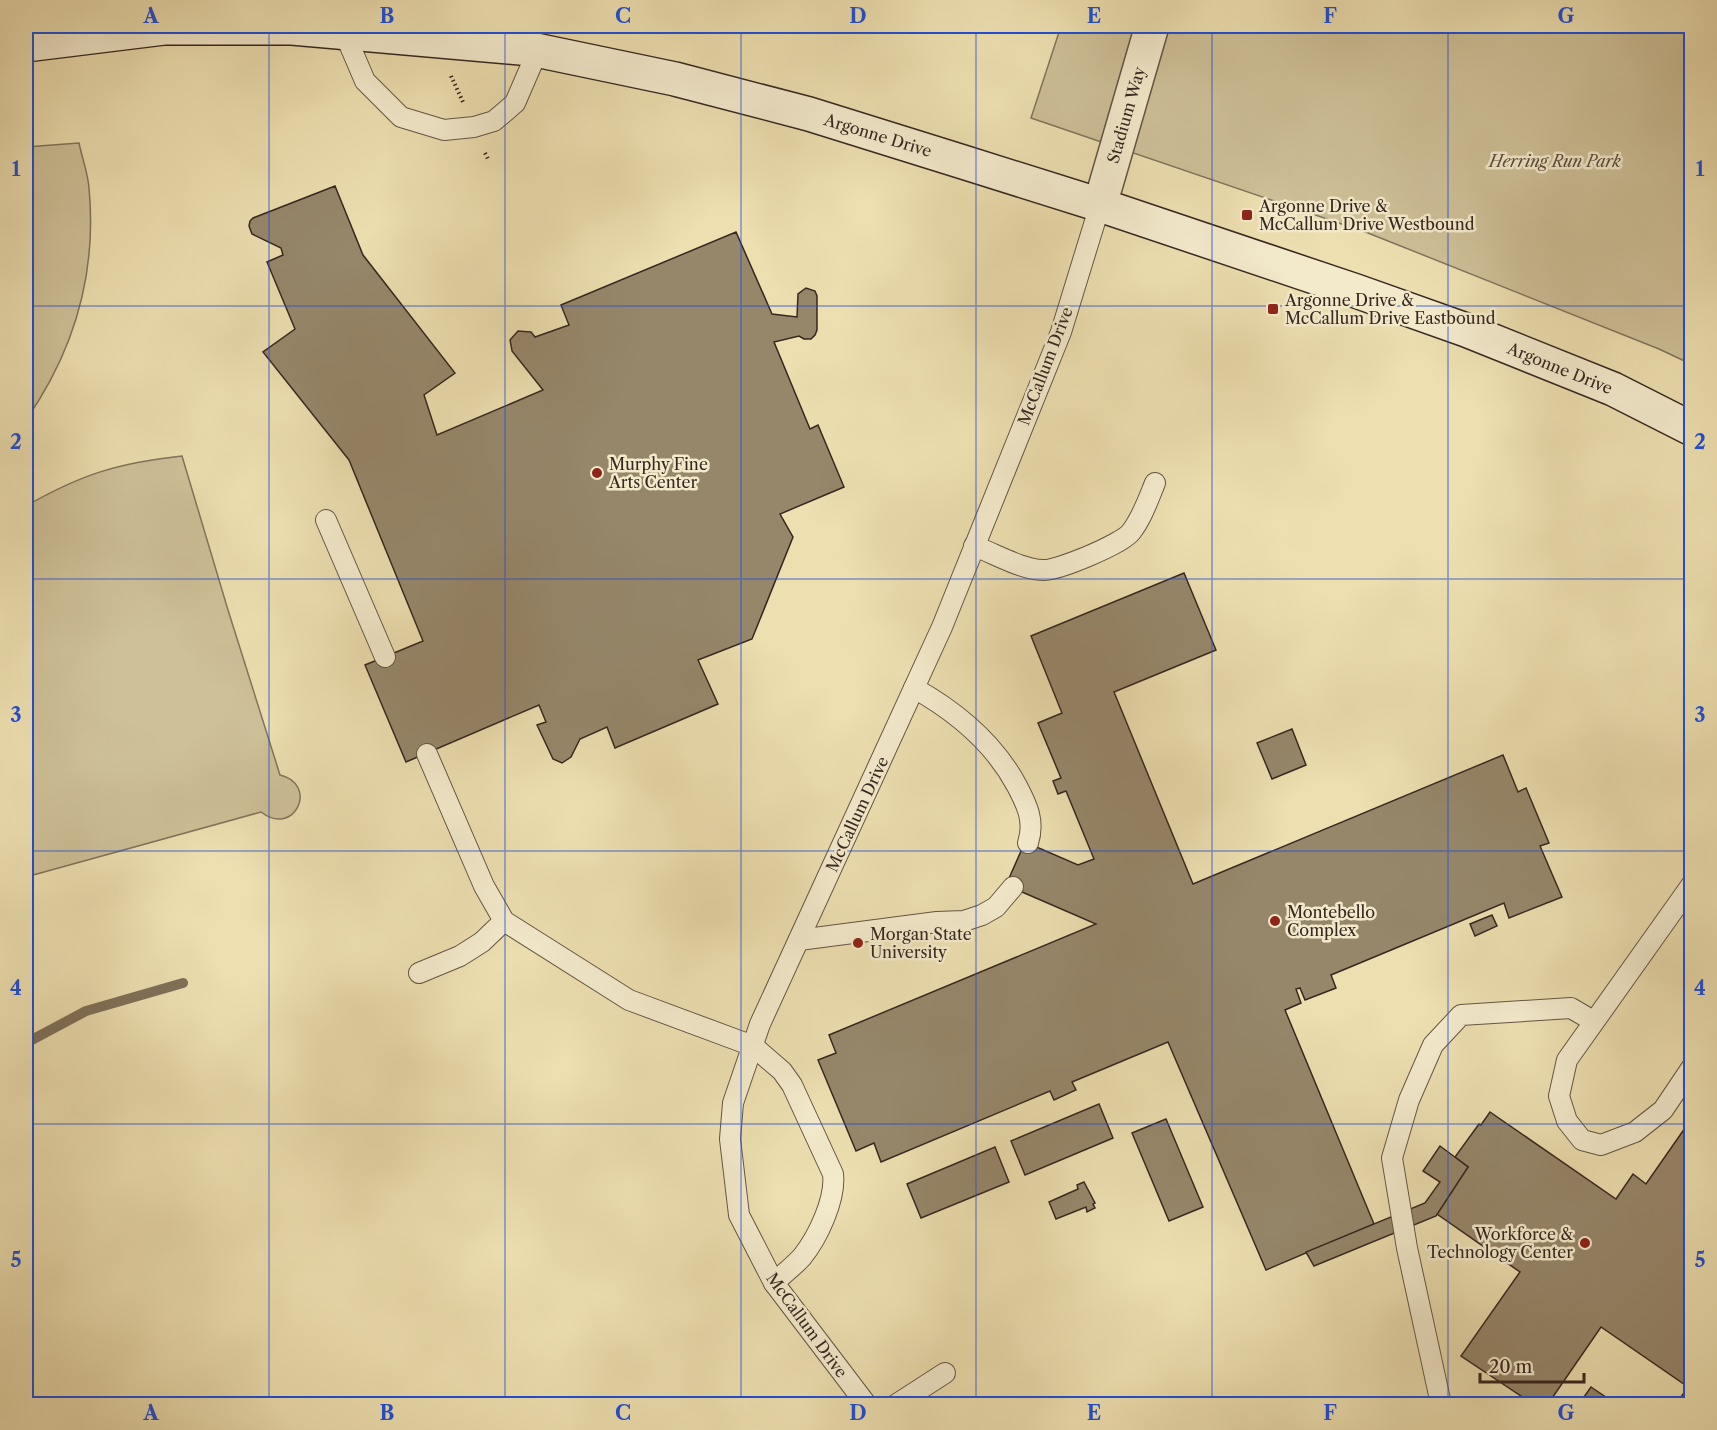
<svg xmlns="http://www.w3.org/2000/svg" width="1717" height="1430" viewBox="0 0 1717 1430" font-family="'Libre Caslon Text',serif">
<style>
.green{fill:#cec098;stroke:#82745c;stroke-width:1.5}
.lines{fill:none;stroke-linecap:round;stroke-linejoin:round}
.stream{stroke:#7f7059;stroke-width:10}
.building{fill:#96876b;stroke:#372721;stroke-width:1.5}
.lane-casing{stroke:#645545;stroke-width:22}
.street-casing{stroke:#645545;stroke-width:36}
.secondary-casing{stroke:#372721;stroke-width:36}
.path{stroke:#372721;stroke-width:4;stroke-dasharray:1.5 3;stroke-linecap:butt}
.lane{stroke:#f3eacc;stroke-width:20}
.street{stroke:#f3eacc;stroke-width:33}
.secondary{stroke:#f3eacc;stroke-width:33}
.grid{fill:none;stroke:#1d4ed8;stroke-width:1.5;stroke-opacity:0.55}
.poi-dot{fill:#8f2418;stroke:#f3eacc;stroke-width:2}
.labels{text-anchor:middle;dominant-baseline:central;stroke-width:5;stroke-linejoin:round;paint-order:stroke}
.street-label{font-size:16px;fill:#372721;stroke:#f3eacc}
.park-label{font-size:16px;font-style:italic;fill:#5d4d3f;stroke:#f3eacc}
.poi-label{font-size:16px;fill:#372721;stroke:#f3eacc;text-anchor:start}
.neatline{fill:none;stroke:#1d4ed8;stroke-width:2}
.grid-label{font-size:20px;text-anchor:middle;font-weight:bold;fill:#1d4ed8}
</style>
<rect width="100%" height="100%" fill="#eddfb0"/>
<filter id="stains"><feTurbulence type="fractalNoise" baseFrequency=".00333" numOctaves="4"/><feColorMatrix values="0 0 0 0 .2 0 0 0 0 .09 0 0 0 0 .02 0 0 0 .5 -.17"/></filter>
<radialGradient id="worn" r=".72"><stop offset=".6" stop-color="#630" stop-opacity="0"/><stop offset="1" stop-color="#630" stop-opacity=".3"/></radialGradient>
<g class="green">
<path d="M1061,26H1691V364L1659,349L1368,233L1031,118Z"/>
<path d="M79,143C82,158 88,173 89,188C97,273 74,351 26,420V147Z"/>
<path d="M182,456L228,610L280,775C319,784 295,838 261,812L26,877V506C82,474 118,463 182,456Z"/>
</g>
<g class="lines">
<path class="stream" d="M26,1043L86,1011L183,983"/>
</g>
<g class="building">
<path d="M335,186L363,255L455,373L424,395L437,435L543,390L512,351L510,340L518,331L531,332L535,337L569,325L561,305L736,232L772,314L797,317L798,294L806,288L815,291L817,296V330L815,335L811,339H804L799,336L774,342L810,429L818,425L844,487L780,514L793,537L752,639L698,660L718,704L615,748L607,727L580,739L571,757L562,763L553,759L537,725L546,722L539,705L406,762L365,665L423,641L349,460L263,352L295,329L267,262L283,255L281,248L252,234L249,226L250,221L253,218Z"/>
<path d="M1184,573L1216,650L1114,692L1193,884L1503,755L1518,792L1526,788L1549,843L1540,846L1562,897L1509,918L1504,903L1331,975L1336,988L1305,1000L1300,988L1296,989L1301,1003L1285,1010L1374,1224L1266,1270L1168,1042L1072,1082L1076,1090L1054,1100L1050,1091L881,1162L874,1143L856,1151L818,1060L836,1053L829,1035L1096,924L1006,885L1025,842L1078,865L1094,859L1066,791L1058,794L1053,781L1061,778L1038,723L1062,713L1031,636Z"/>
<path d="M1292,729L1306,765L1272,779L1257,743Z"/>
<path d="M1492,915L1497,926L1475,936L1470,924Z"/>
<path d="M1099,1104L1113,1138L1025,1175L1011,1141Z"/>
<path d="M1490,1112L1616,1199L1633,1174L1646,1184L1692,1118V1404H1676L1688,1387L1601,1327L1548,1404H1533L1461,1356L1520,1272L1437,1214L1468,1167L1455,1157L1479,1124L1481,1125Z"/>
<path d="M1166,1119L1203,1207L1169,1221L1132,1133Z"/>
<path d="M1440,1146L1468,1167L1436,1216L1314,1266L1306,1252L1425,1203L1440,1182L1423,1171Z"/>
<path d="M995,1147L1009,1182L921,1218L907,1184Z"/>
<path d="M1084,1182L1095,1203L1093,1204L1095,1208L1087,1212L1086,1207L1056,1219L1049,1202L1078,1189L1077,1185Z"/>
<path d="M1591,1387L1616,1404H1579Z"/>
</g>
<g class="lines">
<defs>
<g id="lane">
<path d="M344,32L365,81L401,117L444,130L474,127L494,121L515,103L538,50"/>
<path d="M326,520L385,657"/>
<path d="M974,546C996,554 1020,569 1043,570C1057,571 1122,544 1131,532C1142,518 1148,500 1155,483"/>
<path d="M914,688C957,712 994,743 1017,786C1027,805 1035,821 1028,843"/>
<path d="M427,754L484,886L504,921L629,1000L753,1046L782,1071L792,1085L833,1174C836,1199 818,1237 802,1257C794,1266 783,1274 774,1283"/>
<path d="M1692,884L1567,1060L1559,1096L1567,1121L1582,1140L1601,1145L1635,1132L1663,1110L1692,1067"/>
<path d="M799,940L937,922L964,921L982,915L996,907L1013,887"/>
<path d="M419,973L460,956L482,942L504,921"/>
<path d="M866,1404L774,1283L739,1215L730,1139L733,1103L760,1024L942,627L1061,332L1100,205"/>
<path d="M897,1404L945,1373"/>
<path d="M1441,1404L1407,1248L1392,1158L1409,1100L1433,1045L1461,1015L1571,1008L1593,1021"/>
</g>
<path id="street" d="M1100,205L1152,26"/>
<path id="secondary" d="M26,45L164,28H292L531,49L675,79L809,114L963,162L1100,205L1356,291L1466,330L1613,389L1692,429"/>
</defs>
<use href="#lane" class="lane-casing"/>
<use href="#street" class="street-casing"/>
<use href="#secondary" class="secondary-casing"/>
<g class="path">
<path d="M451,76L463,102"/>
<path d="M485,153L489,161"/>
</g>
<use href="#lane" class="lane"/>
<use href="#street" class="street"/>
<use href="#secondary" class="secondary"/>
</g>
<path class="grid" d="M269,26V1404M505,26V1404M741,26V1404M976,26V1404M1212,26V1404M1448,26V1404M26,306H1692M26,579H1692M26,851H1692M26,1124H1692"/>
<g class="poi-dot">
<rect x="1241" y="209" width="12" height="12" rx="3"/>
<rect x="1267" y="303" width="12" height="12" rx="3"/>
<circle cx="597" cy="473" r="6"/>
<circle cx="1275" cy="921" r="6"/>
<circle cx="858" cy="943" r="6"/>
<circle cx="1585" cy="1243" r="6"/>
</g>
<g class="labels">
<g class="street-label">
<text transform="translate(1126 115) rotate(-74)">Stadium Way</text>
<text transform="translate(878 135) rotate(17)">Argonne Drive</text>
<text transform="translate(1045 366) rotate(-69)">McCallum Drive</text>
<text transform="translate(1560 368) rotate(22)">Argonne Drive</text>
<text transform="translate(857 814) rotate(-65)">McCallum Drive</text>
<text transform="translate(807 1325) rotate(54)">McCallum Drive</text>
</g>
<g class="park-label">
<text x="1555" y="161">Herring Run Park</text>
</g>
<g class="poi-label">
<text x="1259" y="206">Argonne Drive &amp;<tspan x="1259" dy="18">McCallum Drive Westbound</tspan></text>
<text x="1285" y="300">Argonne Drive &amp;<tspan x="1285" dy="18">McCallum Drive Eastbound</tspan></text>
<text x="609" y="464">Murphy Fine<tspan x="609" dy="18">Arts Center</tspan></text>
<text x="1287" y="912">Montebello<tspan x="1287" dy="18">Complex</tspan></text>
<text x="870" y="934">Morgan State<tspan x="870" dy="18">University</tspan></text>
<text x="1573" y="1234" text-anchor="end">Workforce &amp;<tspan x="1573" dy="18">Technology Center</tspan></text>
</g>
</g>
<rect width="1717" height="1430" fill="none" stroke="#eddfb0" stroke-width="66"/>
<path d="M1480 1373v9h104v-9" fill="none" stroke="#372721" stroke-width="3"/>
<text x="1489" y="1373" font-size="18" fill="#372721" stroke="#f3eacc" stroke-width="4.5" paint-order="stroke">20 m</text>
<rect x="33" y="33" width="1651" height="1364" class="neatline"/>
<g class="grid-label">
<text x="151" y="23">A</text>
<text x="387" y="23">B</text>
<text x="623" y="23">C</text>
<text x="858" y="23">D</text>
<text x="1094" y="23">E</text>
<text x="1330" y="23">F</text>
<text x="1566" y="23">G</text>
<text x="16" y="176">1</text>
<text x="1700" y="176">1</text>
<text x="16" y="449">2</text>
<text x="1700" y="449">2</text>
<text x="16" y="722">3</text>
<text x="1700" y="722">3</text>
<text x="16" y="995">4</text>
<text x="1700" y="995">4</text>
<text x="16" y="1267">5</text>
<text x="1700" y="1267">5</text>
<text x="151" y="1420">A</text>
<text x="387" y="1420">B</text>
<text x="623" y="1420">C</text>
<text x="858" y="1420">D</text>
<text x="1094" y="1420">E</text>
<text x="1330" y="1420">F</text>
<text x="1566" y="1420">G</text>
</g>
<rect width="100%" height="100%" filter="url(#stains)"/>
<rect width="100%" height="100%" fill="url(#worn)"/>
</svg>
